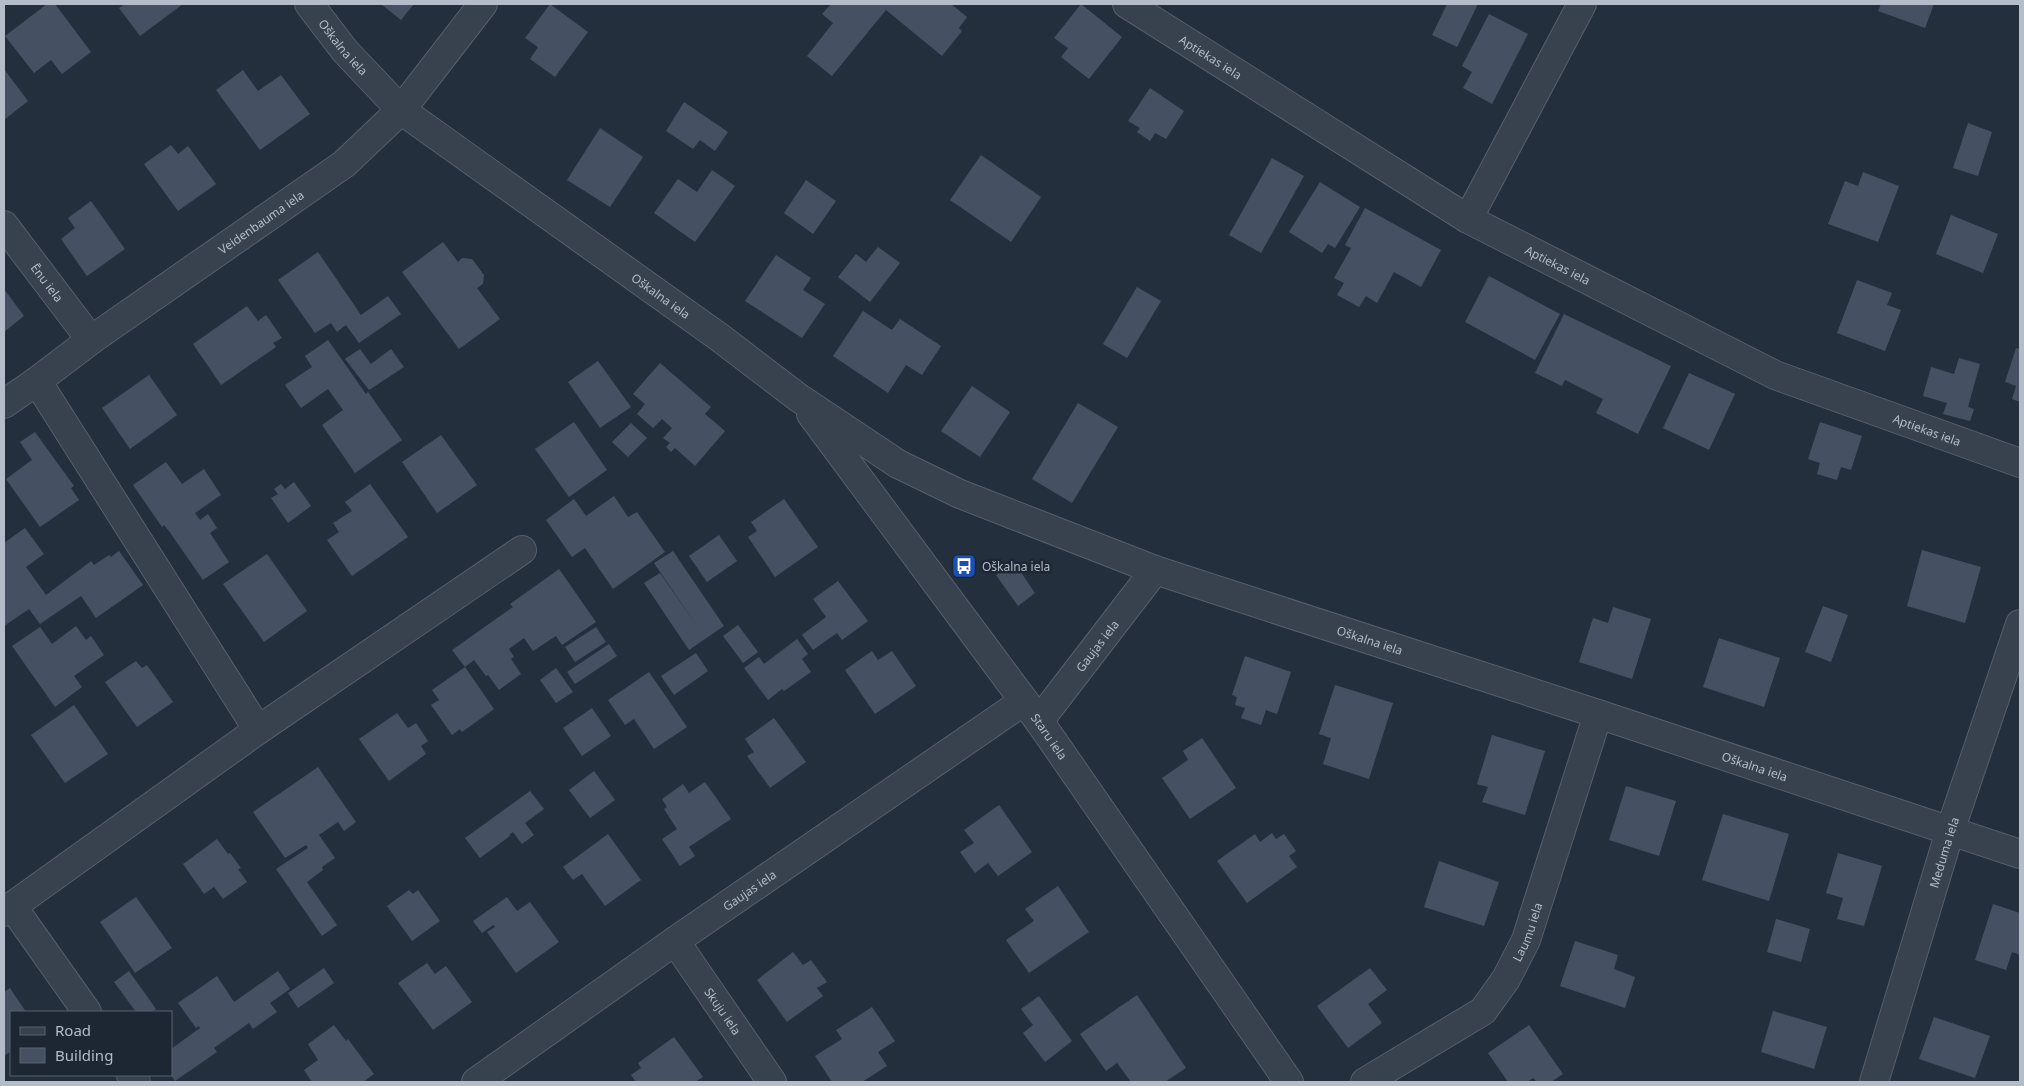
<svg xmlns="http://www.w3.org/2000/svg" width="2024" height="1086" viewBox="0 0 2024 1086" font-family="'Noto Sans',sans-serif">
<style>
.building{fill:#455162}
.lines{fill:none;stroke-linecap:round;stroke-linejoin:round}
.street-casing{stroke:#565f6c;stroke-width:30}
.street{stroke:#38414e;stroke-width:28}
.labels{text-anchor:middle;dominant-baseline:central;stroke-width:5;stroke-linejoin:round;paint-order:stroke}
.street-label{font-size:12px;fill:#b4bcc9;stroke:#1d2633}
.poi-label{font-size:12px;fill:#b4bcc9;stroke:#1d2633;text-anchor:start}
</style>
<rect width="100%" height="100%" fill="#242f3e"/>
<g class="building">
<path d="M47,4H55L91,52L62,74L51,60L34,73L5,36Z"/>
<path d="M125,4H183L140,36L119,8Z"/>
<path d="M381,4H414L401,20Z"/>
<path d="M550,4L588,32L555,77L530,59L538,47L525,38Z"/>
<path d="M831,4H951L967,17L959,28L962,31L942,56L886,10L832,76L807,56L833,23L822,14Z"/>
<path d="M1081,4L1122,37L1089,79L1061,57L1068,48L1054,38Z"/>
<path d="M1447,4H1478L1457,47L1432,35Z"/>
<path d="M1881,4H1934L1925,28L1878,11Z"/>
<path d="M1489,14L1528,34L1492,104L1463,88L1472,72L1462,66Z"/>
<path d="M4,69L28,101L4,120Z"/>
<path d="M243,70L258,91L281,75L310,114L260,150L216,90Z"/>
<path d="M1150,88L1184,111L1166,139L1155,133L1150,141L1137,132L1140,128L1128,121Z"/>
<path d="M684,102L728,132L715,151L700,140L693,149L666,131Z"/>
<path d="M1968,123L1992,132L1978,176L1953,168Z"/>
<path d="M600,128L643,157L610,207L567,180Z"/>
<path d="M171,145L178,154L188,146L216,184L178,211L144,164Z"/>
<path d="M981,155L1041,197L1011,242L950,200Z"/>
<path d="M1272,158L1304,176L1261,253L1229,235Z"/>
<path d="M712,170L735,186L695,242L654,213L678,179L697,192Z"/>
<path d="M1863,172L1899,186L1878,242L1828,224L1845,181L1858,186Z"/>
<path d="M806,180L836,201L813,234L784,213Z"/>
<path d="M1320,182L1360,207L1335,248L1328,244L1322,253L1289,232Z"/>
<path d="M91,201L125,249L87,276L61,239L75,228L68,218Z"/>
<path d="M1365,208L1441,250L1421,287L1394,272L1377,303L1366,296L1359,307L1337,295L1344,283L1334,278L1351,248L1345,245Z"/>
<path d="M1951,215L1998,234L1983,273L1936,254Z"/>
<path d="M443,242L458,262L462,258L472,259L484,275L483,284L477,288L500,319L459,349L402,272Z"/>
<path d="M878,247L900,263L870,302L838,277L856,254L866,262Z"/>
<path d="M318,252L361,315L388,296L401,314L359,343L346,325L337,332L331,323L315,333L278,280Z"/>
<path d="M776,255L811,278L803,290L825,304L802,338L745,301Z"/>
<path d="M1489,276L1560,314L1535,360L1465,322Z"/>
<path d="M1857,280L1892,293L1887,305L1901,310L1885,351L1837,333Z"/>
<path d="M1137,287L1161,301L1127,358L1103,344Z"/>
<path d="M4,289L24,316L4,332Z"/>
<path d="M247,306L258,321L266,315L282,338L273,343L276,347L221,385L193,344Z"/>
<path d="M863,311L892,330L900,319L941,346L922,375L906,365L888,393L833,356Z"/>
<path d="M1564,314L1671,366L1638,434L1596,413L1603,399L1565,380L1562,386L1535,373Z"/>
<path d="M328,340L366,394L368,392L402,440L355,473L322,425L343,410L328,389L301,408L285,385L312,367L305,356Z"/>
<path d="M2016,348L2020,349V402L2012,399L2016,386L2005,382Z"/>
<path d="M360,349L371,364L391,349L404,367L369,390L345,359Z"/>
<path d="M1959,358L1980,364L1968,407L1974,409L1970,421L1943,414L1947,403L1923,396L1931,367L1954,374Z"/>
<path d="M598,361L631,407L600,428L568,382Z"/>
<path d="M660,363L711,407L705,414L725,431L695,466L675,448L671,452L666,447L670,443L663,438L672,428L662,419L653,428L637,414L645,404L633,394Z"/>
<path d="M1689,373L1735,394L1709,450L1663,428Z"/>
<path d="M149,375L177,415L130,449L102,408Z"/>
<path d="M972,386L1010,412L980,457L941,431Z"/>
<path d="M1078,403L1118,427L1072,503L1032,479Z"/>
<path d="M574,422L607,470L569,497L535,449Z"/>
<path d="M1820,422L1862,436L1851,470L1841,467L1837,480L1817,474L1820,463L1808,459Z"/>
<path d="M631,423L647,438L628,457L612,442Z"/>
<path d="M35,432L74,486L71,488L79,500L40,527L6,479L32,460L20,442Z"/>
<path d="M441,435L477,485L437,513L402,462Z"/>
<path d="M166,462L182,484L204,469L221,495L195,513L200,520L208,514L217,528L210,533L229,562L203,580L169,531L164,525L162,527L133,485Z"/>
<path d="M294,482L311,506L288,523L271,498L278,494L274,489L281,484L285,489Z"/>
<path d="M370,484L408,537L352,576L327,540L339,532L333,523L352,511L345,502Z"/>
<path d="M614,496L628,517L637,512L665,552L613,589L585,548L572,557L546,520L574,499L586,516Z"/>
<path d="M784,499L818,547L775,577L748,537L757,531L751,522Z"/>
<path d="M25,528L44,554L26,567L46,595L91,561L94,565L109,555L111,557L119,551L143,585L96,618L81,596L40,624L29,609L4,626V543Z"/>
<path d="M719,535L737,561L707,582L689,556Z"/>
<path d="M1922,550L1981,567L1965,623L1907,606Z"/>
<path d="M673,551L724,626L689,650L644,583L660,573L697,626L654,563Z"/>
<path d="M267,554L307,611L264,642L223,584Z"/>
<path d="M1014,562L1035,593L1018,606L996,575Z"/>
<path d="M559,569L596,622L562,645L556,636L533,651L524,638L509,649L514,657L511,659L521,674L499,690L488,675L486,676L474,660L465,667L452,650L513,607L510,604Z"/>
<path d="M838,581L868,621L842,640L837,633L813,650L802,635L826,617L813,599Z"/>
<path d="M1823,606L1848,615L1831,662L1805,652Z"/>
<path d="M1613,607L1651,619L1632,679L1579,662L1593,618L1608,623Z"/>
<path d="M738,625L758,652L743,663L723,636Z"/>
<path d="M76,626L86,640L91,636L104,655L74,676L82,687L55,707L12,646L40,627L52,644Z"/>
<path d="M596,627L606,642L575,662L565,647Z"/>
<path d="M1719,638L1780,658L1764,707L1703,687Z"/>
<path d="M797,639L808,654L802,659L811,672L784,691L782,689L768,700L744,668L759,657L764,664Z"/>
<path d="M609,644L617,656L575,684L567,672Z"/>
<path d="M872,651L878,660L892,651L916,686L875,714L845,670Z"/>
<path d="M696,653L708,671L674,695L661,676Z"/>
<path d="M1245,656L1291,672L1277,714L1266,710L1261,725L1241,718L1245,708L1235,705L1237,697L1232,695Z"/>
<path d="M136,661L142,668L147,665L173,702L137,727L105,682Z"/>
<path d="M465,667L494,709L462,732L460,729L452,735L431,705L439,700L432,690Z"/>
<path d="M556,668L573,692L556,703L540,680Z"/>
<path d="M649,672L687,727L654,749L634,719L625,725L608,700Z"/>
<path d="M1335,685L1393,703L1369,779L1323,764L1331,738L1319,734Z"/>
<path d="M74,705L108,754L65,783L31,735Z"/>
<path d="M592,708L611,736L582,756L563,728Z"/>
<path d="M397,713L408,728L416,723L428,741L421,746L426,754L389,781L359,739Z"/>
<path d="M774,718L806,762L770,788L747,756L754,752L745,739Z"/>
<path d="M1492,735L1545,751L1525,815L1482,802L1488,787L1477,784Z"/>
<path d="M1202,738L1236,788L1190,819L1162,778L1188,760L1183,751Z"/>
<path d="M318,767L356,822L344,831L338,822L319,835L335,858L322,867L323,870L307,882L337,925L322,936L276,869L308,848L306,845L285,858L253,812Z"/>
<path d="M594,771L615,800L590,818L569,790Z"/>
<path d="M705,782L731,819L689,847L695,856L680,866L662,839L677,829L664,809L667,807L662,799L683,784L689,793Z"/>
<path d="M1626,786L1676,801L1659,856L1609,840Z"/>
<path d="M530,791L544,809L525,823L534,835L522,844L513,832L509,835L510,836L480,858L465,838Z"/>
<path d="M999,805L1032,852L998,876L988,863L975,873L960,852L974,843L964,830Z"/>
<path d="M1723,814L1789,834L1769,901L1702,880Z"/>
<path d="M1272,833L1276,839L1284,834L1296,851L1289,856L1297,867L1247,903L1217,861L1255,834L1260,842Z"/>
<path d="M608,834L641,880L605,906L582,874L573,880L563,867Z"/>
<path d="M217,839L228,854L230,853L241,868L238,869L247,882L223,899L214,887L204,894L183,864Z"/>
<path d="M1838,853L1882,866L1864,926L1837,919L1843,898L1826,893Z"/>
<path d="M1439,861L1499,882L1484,926L1424,907Z"/>
<path d="M1058,886L1089,932L1029,973L1006,940L1034,921L1025,909Z"/>
<path d="M409,890L413,894L418,890L440,921L412,941L387,906Z"/>
<path d="M136,897L172,948L135,973L100,922Z"/>
<path d="M507,897L517,911L530,902L559,942L516,973L487,932L495,927L493,925L482,933L473,921Z"/>
<path d="M1993,904L2020,913V955L2012,952L2006,970L1975,960Z"/>
<path d="M1776,919L1810,929L1801,962L1767,952Z"/>
<path d="M1575,941L1618,955L1614,969L1635,977L1625,1008L1560,986Z"/>
<path d="M793,952L803,965L811,960L827,982L817,988L823,996L787,1022L757,980Z"/>
<path d="M427,963L435,974L446,966L472,1002L433,1030L398,983Z"/>
<path d="M324,968L334,983L298,1008L288,993Z"/>
<path d="M1370,968L1387,990L1368,1004L1382,1023L1348,1048L1317,1006Z"/>
<path d="M129,971L156,1009L151,1012H136L114,982Z"/>
<path d="M278,971L290,989L270,1003L277,1012L253,1029L249,1023L214,1048L217,1052L175,1081L171,1075V1049L200,1028L199,1026L196,1028L178,1003L217,976L234,1002Z"/>
<path d="M10,988L26,1012H11V1051L4,1056V992Z"/>
<path d="M1137,995L1186,1068L1165,1082H1131L1117,1063L1106,1071L1080,1034Z"/>
<path d="M1039,996L1072,1041L1045,1062L1023,1033L1033,1025L1021,1009Z"/>
<path d="M872,1007L895,1041L878,1052L887,1066L862,1082H832L815,1056L842,1039L836,1030Z"/>
<path d="M1773,1011L1827,1027L1814,1069L1761,1052Z"/>
<path d="M1934,1017L1990,1036L1975,1078L1919,1059Z"/>
<path d="M334,1025L346,1041L348,1039L374,1074L363,1082H312L304,1070L318,1060L308,1044Z"/>
<path d="M1529,1025L1563,1074L1551,1082H1537L1533,1078L1527,1082H1508L1488,1053Z"/>
<path d="M674,1037L703,1077L695,1082H636L631,1075L641,1068L638,1063Z"/>
</g>
<g class="lines">
<defs>
<g id="street">
<path id="s1" d="M309,4L345,51L401,110L719,337L799,398L898,464L960,494L1155,570L1598,714L2020,854"/>
<path id="s2" d="M1127,4L1468,219L1775,375L2020,463"/>
<path d="M1468,219L1582,4"/>
<path id="s3" d="M4,225L91,340"/>
<path d="M37,381L258,730"/>
<path id="s4" d="M4,404L37,381L91,340L344,164L401,110L483,4"/>
<path id="s5" d="M811,414L1039,721L1289,1082"/>
<path id="s6" d="M1039,721L1155,570"/>
<path d="M12,906L87,1012"/>
<path d="M4,912L258,730L522,550"/>
<path id="s7" d="M675,941L772,1082"/>
<path d="M131,1075L136,1082"/>
<path id="s8" d="M476,1082L675,941L1024,701"/>
<path id="s9" d="M1365,1082L1483,1011L1506,979L1526,940L1598,714"/>
<path id="s10" d="M1874,1082L1950,831L2020,624"/>
</g>
</defs>
<use href="#street" class="street-casing"/>
<use href="#street" class="street"/>
</g>
<defs>
<symbol id="bus-square" viewBox="-11 -11 22 22"><rect x="-9" y="-9" width="18" height="18" rx="4" fill="#1a4fb4" stroke="#1d2633"/><path d="M-5-6H5V4H4V6H2V4H-2V6H-4V4H-5ZM-3.5-4V0h7V-4ZM-3.5 1.2v1.5H-2V1.2ZM2 1.2v1.5H3.5V1.2Z" fill="#fff"/></symbol>
</defs>
<g fill-rule="evenodd">
<use href="#bus-square" x="950" y="552" width="28" height="28"/>
</g>
<g class="labels">
<g class="street-label">
<text stroke="none"><textPath href="#s1" startOffset="55">Oškalna iela</textPath></text>
<text stroke="none"><textPath href="#s2" startOffset="99">Aptiekas iela</textPath></text>
<text stroke="none"><textPath href="#s4" startOffset="315">Veidenbauma iela</textPath></text>
<text stroke="none"><textPath href="#s2" startOffset="504">Aptiekas iela</textPath></text>
<text stroke="none"><textPath href="#s3" startOffset="72">Ēnu iela</textPath></text>
<text stroke="none"><textPath href="#s1" startOffset="460">Oškalna iela</textPath></text>
<text stroke="none"><textPath href="#s2" startOffset="909">Aptiekas iela</textPath></text>
<text stroke="none"><textPath href="#s1" startOffset="1255">Oškalna iela</textPath></text>
<text stroke="none"><textPath href="#s6" startOffset="95">Gaujas iela</textPath></text>
<text stroke="none"><textPath href="#s5" startOffset="401">Staru iela</textPath></text>
<text stroke="none"><textPath href="#s1" startOffset="1660">Oškalna iela</textPath></text>
<text stroke="none"><textPath href="#s10" startOffset="240">Meduma iela</textPath></text>
<text stroke="none"><textPath href="#s8" startOffset="334">Gaujas iela</textPath></text>
<text stroke="none"><textPath href="#s9" startOffset="229">Laumu iela</textPath></text>
<text stroke="none"><textPath href="#s7" startOffset="85">Skuju iela</textPath></text>
</g>
<g class="poi-label">
<text x="982" y="566">Oškalna iela</text>
</g>
</g>
<rect width="2024" height="1086" fill="none" stroke="#b4bcc9" stroke-width="10"/>
<rect x="10" y="1011" width="162" height="65" fill="#1d2633" stroke="#59626f"/>
<rect x="20" y="1027" width="25" height="8" fill="#38414e" stroke="#59626f"/>
<text x="55" y="1036" font-size="15" fill="#b4bcc9">Road</text>
<rect x="20" y="1048" width="25" height="15" fill="#455162" stroke="#59626f"/>
<text x="55" y="1061" font-size="15" fill="#b4bcc9">Building</text>
</svg>
